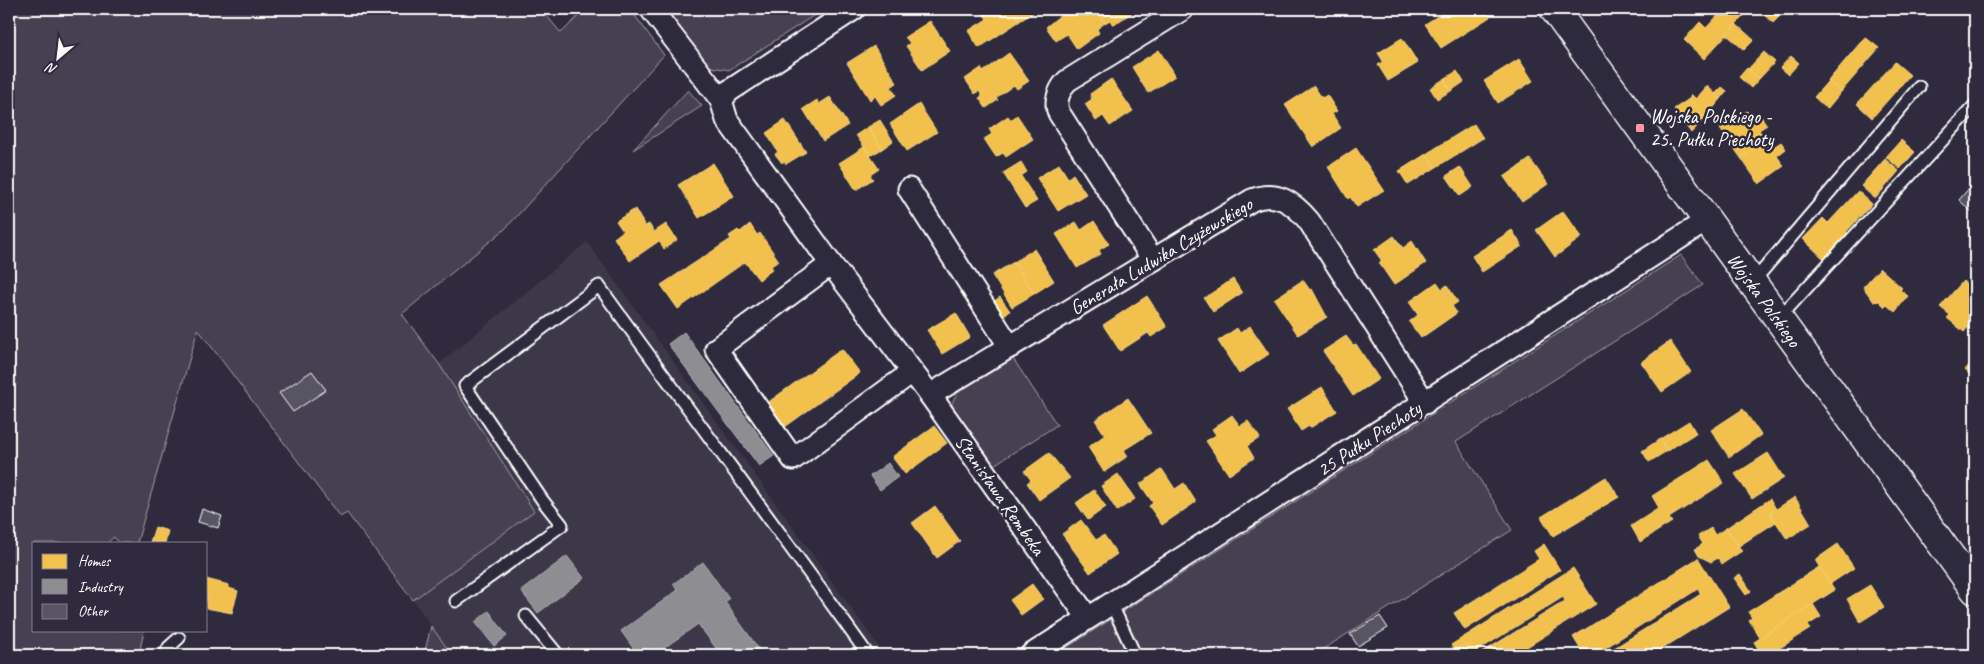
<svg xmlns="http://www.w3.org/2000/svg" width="1984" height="664" viewBox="0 0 1984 664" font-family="Caveat,sans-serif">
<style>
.built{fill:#3c3749}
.green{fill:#464152;stroke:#a2a0a8}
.homes{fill:#f2c14e;stroke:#f6d483}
.industry{fill:#8d8d92;stroke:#afafb3}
.building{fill:#595564;stroke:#fff}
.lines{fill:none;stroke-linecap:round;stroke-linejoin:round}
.service-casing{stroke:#fff;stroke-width:15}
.minor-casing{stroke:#fff;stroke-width:25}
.secondary-casing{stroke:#fff;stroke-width:31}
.service{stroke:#2f2a3d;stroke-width:11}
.minor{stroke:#2f2a3d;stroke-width:21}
.secondary{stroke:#2f2a3d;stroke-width:28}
.poi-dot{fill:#ff9aa2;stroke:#2f2a3d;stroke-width:2}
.labels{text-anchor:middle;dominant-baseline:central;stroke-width:5;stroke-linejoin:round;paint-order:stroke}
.poi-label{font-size:20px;fill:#fff;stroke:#2f2a3d;text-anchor:start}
.street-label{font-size:20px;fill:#fff;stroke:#2f2a3d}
</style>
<rect width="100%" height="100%" fill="#2f2a3d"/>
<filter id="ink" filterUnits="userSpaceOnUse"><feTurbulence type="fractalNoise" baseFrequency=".02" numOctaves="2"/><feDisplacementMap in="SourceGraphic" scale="10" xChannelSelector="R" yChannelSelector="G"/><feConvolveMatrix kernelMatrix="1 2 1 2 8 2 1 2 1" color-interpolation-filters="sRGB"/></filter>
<g filter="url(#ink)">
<path class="built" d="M587,242L885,655H452L413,600L534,511L439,364Z"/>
<g class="green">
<path d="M9,9H541L561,33L586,9H630L664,55L505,229L402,314L439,364L534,511L413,600L347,513L340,517L198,329L137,543H119L114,537L107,543H34V630H144L139,655H9Z"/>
<path d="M665,9H824L729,70L706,66Z"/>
<path d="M688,90L702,106L633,150Z"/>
<path d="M1681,255L1703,285L1456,442L1512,530L1314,655H1055Z"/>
<path d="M1012,357L1057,425L989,468L951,412C949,386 993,368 1012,357Z"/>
<path d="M431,626L452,655H424Z"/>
</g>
<g class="homes">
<path d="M980,9H1012L1020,21L979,48L968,31L987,19Z"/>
<path d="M1012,9H1039L1020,21Z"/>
<path d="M1068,9H1095L1105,23L1097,29L1099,33L1077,49L1067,34L1056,41L1046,27Z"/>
<path d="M1095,9H1138L1113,25L1110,20L1105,23Z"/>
<path d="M1449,9H1485L1490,17L1441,48L1425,24Z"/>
<path d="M1724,9H1750L1704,59L1684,40L1700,22L1706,28Z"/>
<path d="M1758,9H1787L1773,23Z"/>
<path d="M930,21L950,51L922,70L906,46L910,43L905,37Z"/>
<path d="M1736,24L1754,40L1744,50L1726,34Z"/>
<path d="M1865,37L1879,48L1841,92L1828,81Z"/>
<path d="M1402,38L1418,63L1388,81L1378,65L1383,61L1378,53Z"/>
<path d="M874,46L897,83L891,87L896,95L881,105L875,96L870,100L847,63Z"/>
<path d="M1159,50L1175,76L1148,93L1132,67Z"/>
<path d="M1764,52L1775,62L1759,79L1748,69Z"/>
<path d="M1009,53L1029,81L1017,89L1014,85L996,98L998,100L986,108L979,98L982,96L979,91L975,94L965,79L981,68L983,72Z"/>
<path d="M1791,56L1799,63L1788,75L1780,68Z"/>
<path d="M1519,59L1533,81L1498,103L1484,81Z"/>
<path d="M1895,62L1910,75L1872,118L1857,104Z"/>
<path d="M1747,68L1759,79L1751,88L1739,77Z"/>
<path d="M1457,71L1464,82L1451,91L1444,79Z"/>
<path d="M1111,79L1133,111L1110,126L1103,116L1096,121L1085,104L1092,99L1090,94Z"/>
<path d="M1444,79L1451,91L1437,99L1430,88Z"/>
<path d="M1828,81L1841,92L1827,109L1814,97Z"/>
<path d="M1314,86L1322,98L1327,95L1337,111L1332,114L1341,128L1313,147L1285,105Z"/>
<path d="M1707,86L1721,99L1705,118L1689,99L1691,94L1696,99Z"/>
<path d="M1722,87L1727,91L1721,99L1715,94Z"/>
<path d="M830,97L848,125L823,141L803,109L817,100L819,104Z"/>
<path d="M1689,99L1705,118L1691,133L1674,109Z"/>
<path d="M919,104L937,132L907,151L890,124Z"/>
<path d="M1747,111L1751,116L1758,112L1767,125L1759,130L1766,140L1741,158L1720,129Z"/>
<path d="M1017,115L1033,139L1006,157L1003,153L996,157L984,139L992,134L989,129L1008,116L1011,120Z"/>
<path d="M785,120L806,152L786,164L784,161L782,163L775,154L778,152L766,133Z"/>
<path d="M880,120L893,141L882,149L868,127Z"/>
<path d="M1474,124L1483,138L1435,168L1426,154Z"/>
<path d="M868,127L882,149L870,156L856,135Z"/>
<path d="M1766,140L1772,148L1781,142L1786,149L1777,156L1784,166L1759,184L1741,158Z"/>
<path d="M1901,140L1915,152L1900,169L1886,157Z"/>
<path d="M864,147L879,169L870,175L873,179L856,190L839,163Z"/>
<path d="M1356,148L1384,190L1357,207L1350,197L1348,199L1328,167Z"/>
<path d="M1426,154L1435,168L1408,185L1399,171Z"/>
<path d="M1530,159L1548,184L1522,202L1504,177Z"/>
<path d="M1885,159L1899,171L1875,199L1861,186Z"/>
<path d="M1021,162L1027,172L1021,176L1037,201L1025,208L1003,173Z"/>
<path d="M713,163L734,196L699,218L678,185Z"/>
<path d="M1059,164L1068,178L1073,174L1086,194L1058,211L1037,178Z"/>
<path d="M1460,167L1473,187L1460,196L1446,176Z"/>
<path d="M1858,191L1872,204L1846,232L1850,235L1826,261L1803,239L1823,218L1828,223Z"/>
<path d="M635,209L645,226L649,224L654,232L666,224L677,240L664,249L659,241L630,261L614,238L623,231L616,221Z"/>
<path d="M1563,211L1582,237L1555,257L1536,230Z"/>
<path d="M1094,221L1109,244L1099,250L1101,254L1077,268L1056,234L1076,222L1081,230Z"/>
<path d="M750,224L757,235L760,233L779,261L771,266L773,269L759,280L745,262L678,309L661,285L731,239L729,236L738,230L740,232Z"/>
<path d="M1512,230L1522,246L1482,272L1472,256Z"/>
<path d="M1394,236L1403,248L1412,241L1426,263L1394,285L1379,263L1382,261L1374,250Z"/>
<path d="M1034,249L1054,281L1034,294L1014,262Z"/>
<path d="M1014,262L1034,294L1012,307L992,275Z"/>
<path d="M1880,268L1902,288L1900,290L1908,296L1895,312L1887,305L1885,307L1879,301L1874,302L1863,287Z"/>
<path d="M1233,279L1242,293L1213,312L1204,298Z"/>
<path d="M1303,280L1310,290L1312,289L1327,317L1298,335L1274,299Z"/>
<path d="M1963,281L1975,291V319L1964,332L1947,318L1950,315L1940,307Z"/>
<path d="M1437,282L1442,289L1447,285L1458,302L1452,306L1457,313L1421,338L1409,322L1418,315L1409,302Z"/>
<path d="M1147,296L1167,327L1151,337L1148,333L1120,351L1103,325Z"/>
<path d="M1000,297L1010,311L1002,316L993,302Z"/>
<path d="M956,313L970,337L942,354L927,330Z"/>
<path d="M1250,326L1269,354L1239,374L1218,341L1237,328L1240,333Z"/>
<path d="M1346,336L1353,345L1356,344L1379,379L1353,396L1323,351Z"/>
<path d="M1670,341L1691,372L1662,392L1641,362Z"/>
<path d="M842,349L860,373L785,427L767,403Z"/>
<path d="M1975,358V379L1965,370Z"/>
<path d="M1322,387L1337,411L1310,428L1309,426L1301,431L1287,409Z"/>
<path d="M1128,398L1151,433L1124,450L1128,456L1104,472L1088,447L1105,435L1095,420Z"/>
<path d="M1743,409L1761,435L1729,457L1711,430Z"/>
<path d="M1232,415L1240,426L1248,421L1260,438L1247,446L1254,458L1229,475L1206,441L1216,435L1212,429Z"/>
<path d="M1689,421L1696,433L1667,451L1660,439Z"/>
<path d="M934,426L947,443L905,474L892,457Z"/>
<path d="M1660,439L1667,451L1649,462L1642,451Z"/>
<path d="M1049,453L1070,478L1039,500L1027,483L1031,480L1024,471Z"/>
<path d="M1768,453L1784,478L1752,499L1735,474Z"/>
<path d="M1709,460L1724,483L1669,518L1672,522L1640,542L1631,526L1659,508L1652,496Z"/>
<path d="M1162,469L1175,489L1184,483L1196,502L1162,525L1149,506L1153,503L1140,484Z"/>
<path d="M1118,474L1135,499L1117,511L1101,486Z"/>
<path d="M1606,477L1619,497L1553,536L1541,517Z"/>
<path d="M1094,490L1106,507L1088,520L1076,503Z"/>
<path d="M1795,497L1811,524L1787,539L1770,513Z"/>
<path d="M1770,499L1776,509L1770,513L1776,522L1739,546L1726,528Z"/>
<path d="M935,506L960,541L937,558L912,523Z"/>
<path d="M1081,520L1096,540L1104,535L1117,554L1090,573L1062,534Z"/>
<path d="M155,527L168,531L165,543L150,542Z"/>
<path d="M1711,528L1715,535L1726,528L1742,551L1722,564L1718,558L1711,562L1699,556L1695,549L1703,544L1698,536Z"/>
<path d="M1544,544L1560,570L1465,630L1454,613L1539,559L1534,551Z"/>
<path d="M1838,544L1854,568L1830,584L1815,560Z"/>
<path d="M1698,558L1729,607L1652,655H1603L1701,594L1698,589L1594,655H1584L1573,637Z"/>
<path d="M1819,567L1835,590L1760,638L1749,620L1752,618L1748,612Z"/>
<path d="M1573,568L1596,604L1514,655H1478L1565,601L1563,597L1471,655H1458L1451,645Z"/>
<path d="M1740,574L1751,591L1746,595L1734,578Z"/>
<path d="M206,579L229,585V588L238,591L232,613L206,608Z"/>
<path d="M1032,584L1043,599L1021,615L1010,600Z"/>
<path d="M1870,585L1884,607L1860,622L1847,599Z"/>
<path d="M1813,604L1821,617L1808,625L1810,629L1769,655H1762L1754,642Z"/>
</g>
<g class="industry">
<path d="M684,332L774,456L759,466L668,344Z"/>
<path d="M888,463L898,477L880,490L870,476Z"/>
<path d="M567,556L584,578L538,613L521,591Z"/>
<path d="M703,562L729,599L725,602L761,652L764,650L767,655H721L698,624L654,655H638L621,631L678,590L673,584Z"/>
<path d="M489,611L507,636L494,646L475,622Z"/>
</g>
<g class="building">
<path d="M1975,181V215L1959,200Z"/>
<path d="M312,371L326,390L293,412L279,393Z"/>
<path d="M202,509L222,516L218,528L198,522Z"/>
<path d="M1380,616L1388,628L1358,646L1350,634Z"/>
</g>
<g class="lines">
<defs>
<g id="service">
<path d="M1753,282L1919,87"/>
<path d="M1778,319L1975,105"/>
<path d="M456,601L562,525L543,501L465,386L599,286C688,410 780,531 868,655"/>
<path d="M1111,603L1135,655"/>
<path d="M526,616L558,655"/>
<path d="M165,655L169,647L179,638"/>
</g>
<g id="minor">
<path d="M651,9L721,100L727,120L831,264L930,395L1088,618"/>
<path d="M721,100L729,91L854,9"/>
<path d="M909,189L1010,347"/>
<path d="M1153,260L1059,113C1054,103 1059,89 1067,81L1183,9"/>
<path d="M831,264L716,349L793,459L912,372"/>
<path d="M930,395L1252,200C1276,190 1293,202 1309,221L1425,403"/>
<path d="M1031,655L1706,221"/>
</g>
<path id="secondary" d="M1554,9L1975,590"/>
</defs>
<use href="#service" class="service-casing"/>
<use href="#minor" class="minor-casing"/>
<use href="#secondary" class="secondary-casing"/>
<use href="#service" class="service"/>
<use href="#minor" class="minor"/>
<use href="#secondary" class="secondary"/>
</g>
</g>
<rect class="poi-dot" x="1635" y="123" width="10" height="10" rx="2.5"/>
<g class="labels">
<g class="poi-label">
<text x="1650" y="116">Wojska Polskiego -<tspan x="1650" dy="23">25. Pułku Piechoty</tspan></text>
</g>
<g class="street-label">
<text transform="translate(1161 256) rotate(-31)">Generała Ludwika Czyżewskiego</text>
<text transform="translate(1764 300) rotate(54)">Wojska Polskiego</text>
<text transform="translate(1369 439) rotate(-33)">25 Pułku Piechoty</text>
<text transform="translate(1000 495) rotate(55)">Stanisława Rembeka</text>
</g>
</g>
<rect width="1984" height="664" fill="none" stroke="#2f2a3d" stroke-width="30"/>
<rect x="15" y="15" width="1954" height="634" fill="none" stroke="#fff" stroke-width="2" filter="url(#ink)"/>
<rect x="32" y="542" width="175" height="90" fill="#2f2a3d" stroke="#827f8b"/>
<rect x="42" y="554" width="25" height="15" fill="#f2c14e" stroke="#827f8b"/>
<text x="78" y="566" font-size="15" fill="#ffffff">Homes</text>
<rect x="42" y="579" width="25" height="15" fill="#8d8d92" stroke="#827f8b"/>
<text x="78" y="592" font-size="15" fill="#ffffff">Industry</text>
<rect x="42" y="604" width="25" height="15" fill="#595564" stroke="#827f8b"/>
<text x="78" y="616" font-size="15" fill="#ffffff">Other</text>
<g transform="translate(58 58) rotate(208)" stroke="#2f2a3d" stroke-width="4" paint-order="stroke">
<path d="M0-4L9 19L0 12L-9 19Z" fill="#ffffff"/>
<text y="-8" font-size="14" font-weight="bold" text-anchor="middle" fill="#ffffff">N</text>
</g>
</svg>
